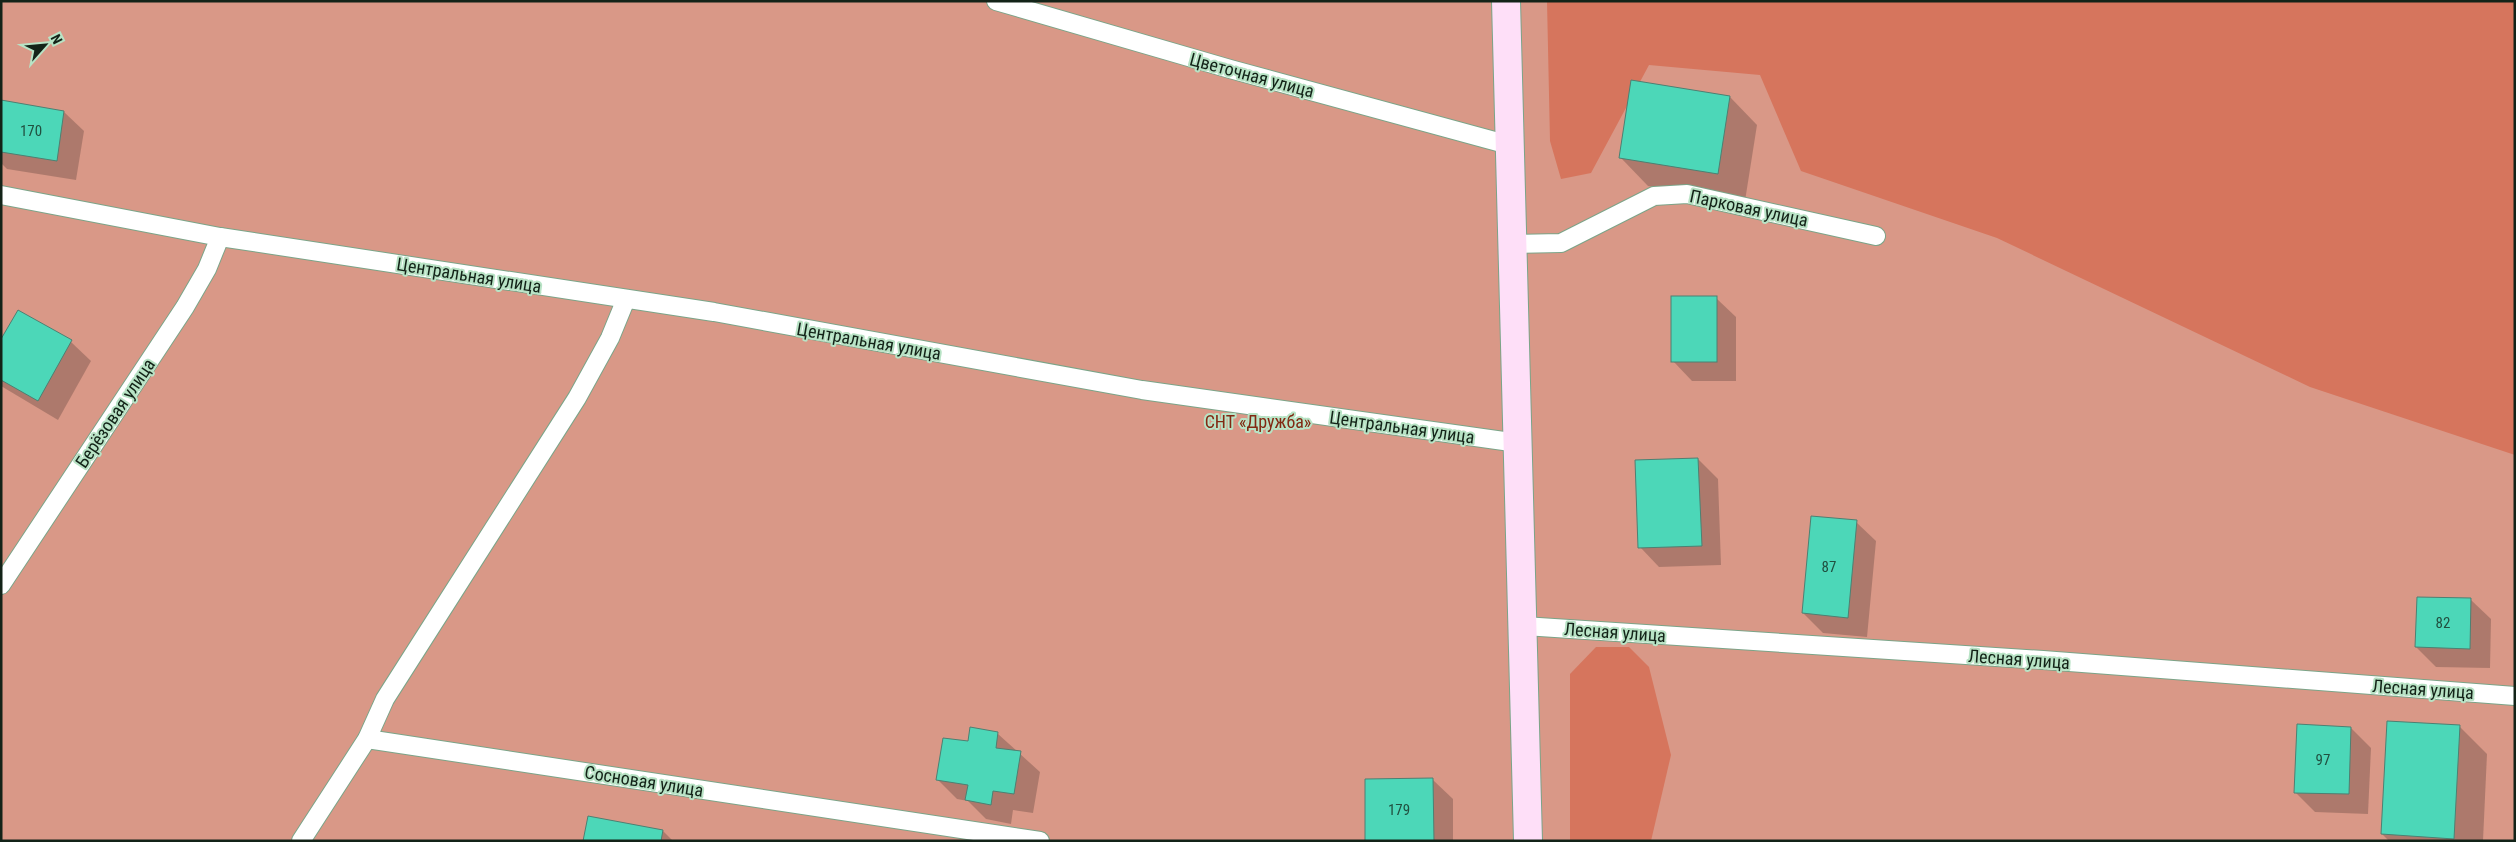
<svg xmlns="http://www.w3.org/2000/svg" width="2516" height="842" viewBox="0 0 2516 842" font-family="'Roboto Condensed',sans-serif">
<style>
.green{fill:#d99887}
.forest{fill:#d6755d}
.shadow{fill:#0003}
.building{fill:#4cd7b8;stroke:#4d8072}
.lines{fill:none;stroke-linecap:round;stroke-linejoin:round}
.lane-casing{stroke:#7ba488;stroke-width:20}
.secondary-casing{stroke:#7ba488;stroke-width:30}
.lane{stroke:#fff;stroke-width:18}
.secondary{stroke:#fedff8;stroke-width:28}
.labels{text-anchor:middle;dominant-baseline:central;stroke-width:4;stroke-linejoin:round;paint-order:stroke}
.number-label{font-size:15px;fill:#215040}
.street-label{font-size:18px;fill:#132318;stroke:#b8e3c5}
.park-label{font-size:18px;fill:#822913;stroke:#b8e3c5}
</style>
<rect width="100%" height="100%" fill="#b8e3c5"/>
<path class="green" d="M1,1H1850L2515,321V841H1Z"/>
<g class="forest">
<path d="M1547,1H2515V455L2310,387L1997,238L1801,171L1760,75L1649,65L1591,173L1561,179L1550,141Z"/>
<path d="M1596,647H1629L1649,667L1671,755L1651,841H1570V674Z"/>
</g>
<g class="shadow">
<path d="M1730,97L1757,125L1745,201L1648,186L1621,158Z"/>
<path d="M1,102L64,112L84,131L76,180L7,169L1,163Z"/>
<path d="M1716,298L1736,317V381H1692L1673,361Z"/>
<path d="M18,311L71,342L91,361L58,420L1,386V342Z"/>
<path d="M1698,459L1718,479L1721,565L1659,567L1640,547Z"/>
<path d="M1856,522L1876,541L1867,637L1823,633L1803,613Z"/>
<path d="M2471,600L2491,619L2490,668L2436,667L2416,647Z"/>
<path d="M2459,726L2487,754L2483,841H2389L2382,834Z"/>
<path d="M2351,728L2371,748L2368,814L2315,812L2295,792Z"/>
<path d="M998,734L1040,772L1033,813L1013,810L1011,824L986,819L968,801L957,799L937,779L969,743Z"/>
<path d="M1433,780L1453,799V841H1366Z"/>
<path d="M663,831L673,841H585Z"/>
</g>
<g class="building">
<path d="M1631,80L1730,96L1718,174L1619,158Z"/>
<path d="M1,100L64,111L57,161L1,152Z"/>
<rect x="1671" y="296" width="46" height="66"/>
<path d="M18,310L72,340L38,401L1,380V339Z"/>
<path d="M1698,458L1702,546L1638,548L1635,460Z"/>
<path d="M1811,516L1857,520L1848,618L1802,613Z"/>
<path d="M2417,597L2471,598L2470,649L2415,647Z"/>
<path d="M2387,721L2460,725L2454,839L2381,834Z"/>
<path d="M2297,724L2351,727L2349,794L2294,793Z"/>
<path d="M970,727L998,732L996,748L1021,751L1014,794L993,791L991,805L965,800L968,785L936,780L943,738L968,741Z"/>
<path d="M1433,778L1434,841H1365V779Z"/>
<path d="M588,816L663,830L661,841H583Z"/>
</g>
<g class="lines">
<defs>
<g id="lane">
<path d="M996,1L1230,69L1509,145"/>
<path d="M1,195L220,237L714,312L1142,390L1518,443"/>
<path d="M1513,244L1561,243L1654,196L1687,194L1876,236"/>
<path d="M1,585L185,307L207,269L220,237"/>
<path d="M1523,626L2043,660L2515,696"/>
<path d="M367,739L1040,841"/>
<path d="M301,841L367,739L385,699L577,398L610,338L626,299"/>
</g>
<path id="secondary" d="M1506,1L1528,841"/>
</defs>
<use href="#lane" class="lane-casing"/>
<use href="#secondary" class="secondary-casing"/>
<use href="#lane" class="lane"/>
<use href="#secondary" class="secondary"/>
</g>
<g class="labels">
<g class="number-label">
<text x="31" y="131">170</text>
<text x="1829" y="567">87</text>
<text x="2443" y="623">82</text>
<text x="2323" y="760">97</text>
<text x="1399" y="810">179</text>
</g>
<g class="street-label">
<text transform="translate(1252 75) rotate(15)">Цветочная улица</text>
<text transform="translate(1749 208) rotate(12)">Парковая улица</text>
<text transform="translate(469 275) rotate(9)">Центральная улица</text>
<text transform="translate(869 341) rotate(10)">Центральная улица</text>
<text transform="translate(115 413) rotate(-56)">Берёзовая улица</text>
<text transform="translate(1402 427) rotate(8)">Центральная улица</text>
<text transform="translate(1615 632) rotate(4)">Лесная улица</text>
<text transform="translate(2019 659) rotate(4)">Лесная улица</text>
<text transform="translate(2423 689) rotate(4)">Лесная улица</text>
<text transform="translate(644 781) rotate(9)">Сосновая улица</text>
</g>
<g class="park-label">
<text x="1258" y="421">СНТ «Дружба»</text>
</g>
</g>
<rect width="2516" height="842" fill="none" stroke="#132318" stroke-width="5"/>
<g transform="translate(45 45) rotate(63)" stroke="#b8e3c5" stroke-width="4" paint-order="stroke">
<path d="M0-4L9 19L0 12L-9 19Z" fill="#132318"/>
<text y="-8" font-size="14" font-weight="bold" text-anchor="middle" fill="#132318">N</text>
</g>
</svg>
